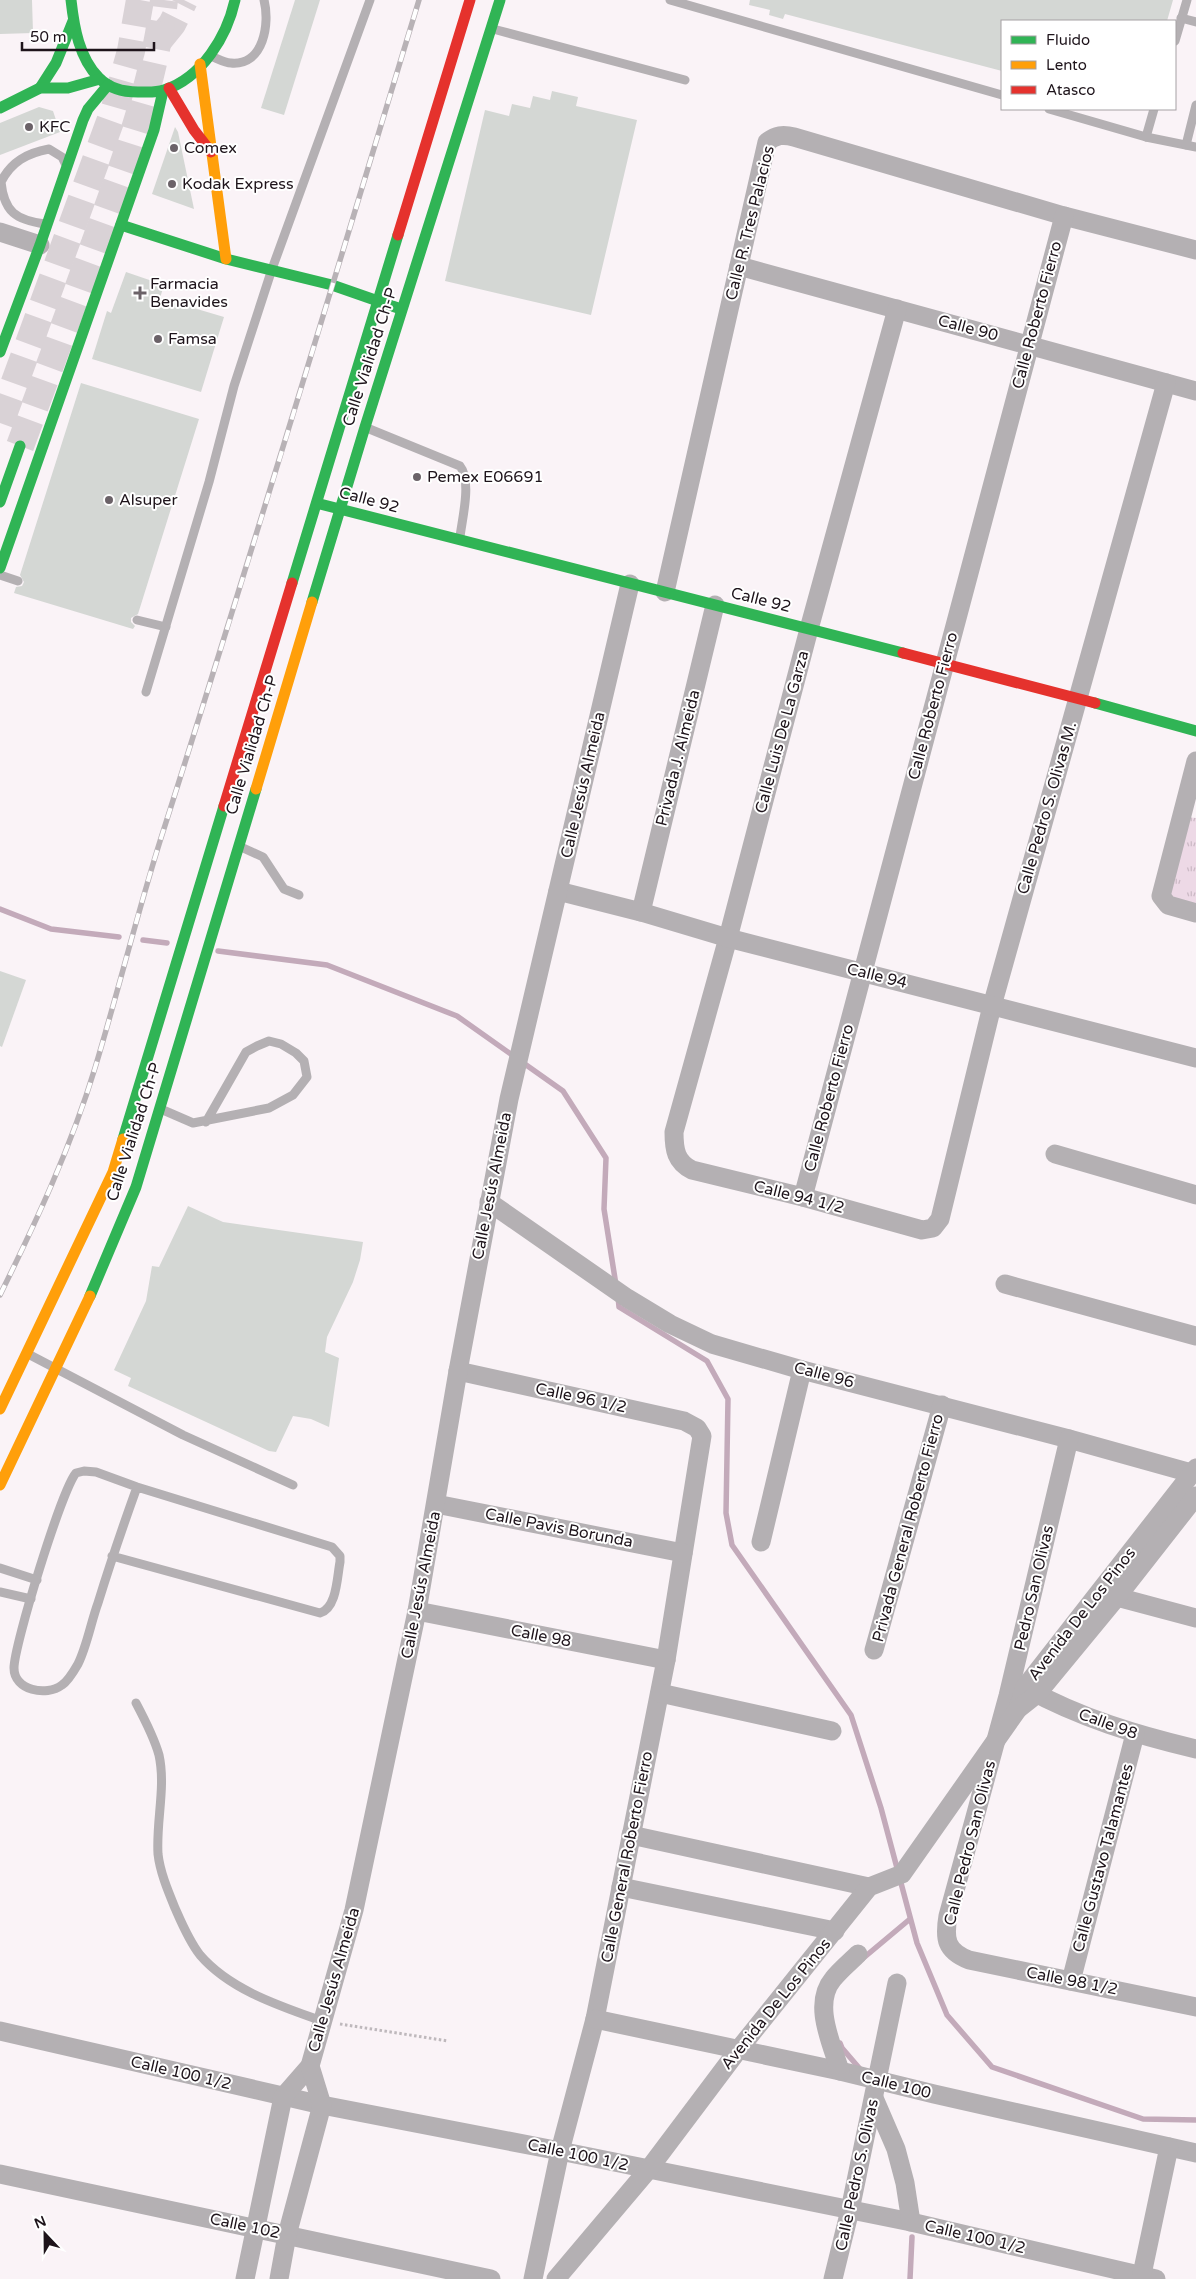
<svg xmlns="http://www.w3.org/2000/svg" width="1196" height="2279" viewBox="0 0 1196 2279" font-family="'Varela Round',sans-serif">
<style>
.park{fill:url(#park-tufts)}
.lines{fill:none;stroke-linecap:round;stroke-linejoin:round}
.stream{stroke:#c3aaba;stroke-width:5.5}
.building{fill:#d4d7d4}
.primary-tunnel{stroke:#d9d2d6;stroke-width:28;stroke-dasharray:28 14;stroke-linecap:butt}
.highway-tunnel{stroke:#d9d2d6;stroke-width:28;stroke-dasharray:28 14;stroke-linecap:butt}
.path{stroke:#beb8bc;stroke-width:3;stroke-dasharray:2.5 2.5;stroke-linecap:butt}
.lane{stroke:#b4b0b3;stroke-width:9}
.street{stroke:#b4b0b3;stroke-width:19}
.fast{stroke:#30b455;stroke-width:11}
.slow{stroke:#ff9f0a;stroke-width:11}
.jam{stroke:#e5322d;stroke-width:11}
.rail-casing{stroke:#b8b2b6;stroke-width:5.5}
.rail{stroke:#fff;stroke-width:4;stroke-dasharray:11;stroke-linecap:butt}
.poi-dot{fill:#6b6268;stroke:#fff;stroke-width:2}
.labels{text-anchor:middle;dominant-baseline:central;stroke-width:4;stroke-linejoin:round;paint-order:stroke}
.poi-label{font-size:16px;fill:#1e141b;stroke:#fff;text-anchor:start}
.street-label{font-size:16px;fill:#1e141b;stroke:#fff}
</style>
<defs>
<pattern id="park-tufts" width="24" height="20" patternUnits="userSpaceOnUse" patternTransform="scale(1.25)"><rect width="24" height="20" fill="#edd9e6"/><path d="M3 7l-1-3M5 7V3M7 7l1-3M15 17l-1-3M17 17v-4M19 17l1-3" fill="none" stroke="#cbb9c5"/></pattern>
</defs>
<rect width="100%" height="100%" fill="#faf3f7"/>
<path class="park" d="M1187,817L1196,818V905L1168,898Z"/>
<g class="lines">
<g class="stream">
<path d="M0,909L51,929L119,937"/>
<path d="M143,940L167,943"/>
<path d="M218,951L327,965L457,1016L563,1091L606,1158L604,1209L616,1285"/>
<path d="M618,1296L619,1307L707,1361L728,1399L726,1513L732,1545L851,1715L881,1808L917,1943L947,2015L992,2067L1143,2119L1196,2120"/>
<path d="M861,1960L910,1919"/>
<path d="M840,2043L842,2048L860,2069"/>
<path d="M910,2279L912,2237"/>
</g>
</g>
<g class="building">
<path d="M0,0H32L33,33L0,34Z"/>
<path d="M295,0H320L284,115L261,108Z"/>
<path d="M750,0H1173L1167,21H1002V71L785,14L783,19L769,15L770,10L749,5Z"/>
<path d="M552,91L578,97L576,106L637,120L591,315L445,281L485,110L509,116L512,104L530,108L533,96L550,100Z"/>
<path d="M39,107L53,111L60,132L0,155V123Z"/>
<path d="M175,127L178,132L194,209L152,194Z"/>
<path d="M126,272L164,285L160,298L224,317L201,392L92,359L107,311L111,313Z"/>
<path d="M81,383L199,419L138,614L131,618V622L135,626L133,629L14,593L16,587L22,586L24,582L20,575Z"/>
<path d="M0,971L26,980L2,1047L0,1046Z"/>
<path d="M188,1206L223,1222L363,1242L360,1260L353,1282L327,1337L325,1352L339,1358L329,1427L311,1419L293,1416L276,1452L269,1451L128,1386L131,1378L114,1370L146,1301L152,1266L159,1267Z"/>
</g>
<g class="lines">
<path class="primary-tunnel" d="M159,40L172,24L184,0"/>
<g class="highway-tunnel">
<path d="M0,423L115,108L131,51L140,0"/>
<path d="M20,446C45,379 70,311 95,243C124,164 154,85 164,0"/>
</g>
<path class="path" d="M340,2024L448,2041"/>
<g class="lane">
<path d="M670,0L1002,95"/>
<path d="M1181,18L1196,22"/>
<path d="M493,29L685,80"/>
<path d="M1175,41L1187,0"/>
<path d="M213,57C218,59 225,63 231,63C264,66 270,23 264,0"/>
<path d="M1049,109L1146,137L1196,147"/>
<path d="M1146,137L1154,109"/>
<path d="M1186,145L1196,105"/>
<path d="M45,224C16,220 4,212 1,182C11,162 27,153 49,149L62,157L65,163"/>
<path d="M367,428L460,466C472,481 462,519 460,537"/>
<path d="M0,575L18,581"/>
<path d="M137,620L166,627"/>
<path d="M146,692L209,482L234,386L272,269L370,0"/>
<path d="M241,847L263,857L284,889L299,895"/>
<path d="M163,1110L193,1123L269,1108L293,1095L307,1077L304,1061L296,1053L281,1044L269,1041L257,1046L246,1052L206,1122"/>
<path d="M30,1355L183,1435L293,1485"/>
<path d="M112,1556L320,1613C337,1608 337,1577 340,1562V1556L332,1547L137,1487L96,1472L84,1471L76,1473C62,1489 14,1645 14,1668C14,1690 46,1697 62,1685C68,1681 74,1671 78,1664C87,1646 91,1622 98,1603C110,1564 123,1526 137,1487"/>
<path d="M0,1568L37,1580"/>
<path d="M0,1592L31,1599"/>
<path d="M136,1703C145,1720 154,1737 159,1755C166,1787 156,1821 158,1854C160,1872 168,1891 175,1908C182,1924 189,1941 200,1955C230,1990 280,2006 322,2021"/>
</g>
<g class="street">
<path d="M0,232L40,245"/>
<path d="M739,266L1196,391"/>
<path d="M897,309L809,629L728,938L674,1132C674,1150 676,1162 692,1170L803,1197L922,1230L933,1228L940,1219L992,1006L1166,383"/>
<path d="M665,592L767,142C776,135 783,134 794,137L1064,216L1196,250"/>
<path d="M1196,761L1161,896L1168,905L1196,913"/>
<path d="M558,891L641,912L728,938L1196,1058"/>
<path d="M641,912L715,605"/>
<path d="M1055,1154L1196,1195"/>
<path d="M803,1197L1064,216"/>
<path d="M489,1202L627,1298L670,1324L712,1344L802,1370L1069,1439L1191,1473"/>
<path d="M1005,1284L1196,1336"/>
<path d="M458,1371L684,1421L697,1428L702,1436L666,1660L595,2019L560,2151L533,2279"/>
<path d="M1069,1439L1008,1696L948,1916C944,1939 946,1951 969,1960L1196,2007"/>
<path d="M436,1504L683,1553"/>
<path d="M761,1542L802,1370"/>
<path d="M1117,1597L1196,1618"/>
<path d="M417,1611L666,1660"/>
<path d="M874,1650L942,1405"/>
<path d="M1026,1688C1080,1718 1137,1735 1196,1749"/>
<path d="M660,1693L832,1731"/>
<path d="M1018,1709L1025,1687L1196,1468"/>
<path d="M631,1835L869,1887"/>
<path d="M621,1887L835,1931"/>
<path d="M1071,1981L1135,1734"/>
<path d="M595,2019L840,2071L934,2094L1196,2153"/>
<path d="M0,2031L322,2105L560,2151L911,2222L1156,2279"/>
<path d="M840,2071C832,2044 812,2004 833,1979C840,1970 850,1962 858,1954"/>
<path d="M874,2098L896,2149L905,2183L911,2222"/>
<path d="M0,2174L491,2279"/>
<path d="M245,2279L283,2097L310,2066L354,1910L417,1611L458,1371L509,1099L630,584"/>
<path d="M279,2279L287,2235L322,2105L310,2066"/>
<path d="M556,2279L648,2170L739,2049L869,1887L902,1874L1018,1709L1037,1694L1117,1597L1196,1496"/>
<path d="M833,2279L850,2210L897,1983"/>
<path d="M1141,2279L1169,2147"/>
</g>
<g class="fast">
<path d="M71,0C74,27 79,58 99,78C110,89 123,92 138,92C146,92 156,93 164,90C202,78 227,36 235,0"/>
<path d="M40,88L56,63L73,21"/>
<path d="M0,108L40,88H68L100,79"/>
<path d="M121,225L226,259L332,285L398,308"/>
<path d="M0,352L40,245L83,120L88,109L108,85"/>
<path d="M0,502L20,446"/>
<path d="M320,504L903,653"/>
<path d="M0,568L154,130L163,91"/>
<path d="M292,583L398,235"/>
<path d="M312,602L365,427L500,0"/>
<path d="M1095,703L1196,731"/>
<path d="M123,1139L224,806"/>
<path d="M90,1296L136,1187L256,789"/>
</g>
<g class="slow">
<path d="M200,64L226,259"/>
<path d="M256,789L312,602"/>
<path d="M0,1409L113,1172L123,1139"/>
<path d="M0,1485L90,1296"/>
</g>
<g class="jam">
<path d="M169,88L194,130L211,152"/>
<path d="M398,235L470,0"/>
<path d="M903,653L1095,703"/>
<path d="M224,806L292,583"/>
</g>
<defs>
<path id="rail" d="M0,1295C36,1222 71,1147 95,1068C118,992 137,914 161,838C250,560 334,280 419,0"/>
</defs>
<use href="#rail" class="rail-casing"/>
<use href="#rail" class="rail"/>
</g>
<g class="poi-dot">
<circle cx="29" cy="127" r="5"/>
<circle cx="174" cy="148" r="5"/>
<circle cx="172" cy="184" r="5"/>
<path d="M137.5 285.5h5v5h5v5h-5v5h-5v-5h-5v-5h5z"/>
<circle cx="158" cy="339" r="5"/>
<circle cx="417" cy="477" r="5"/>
<circle cx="109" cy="500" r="5"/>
</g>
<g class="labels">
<g class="poi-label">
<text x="39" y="127">KFC</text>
<text x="184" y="148">Comex</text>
<text x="182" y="184">Kodak Express</text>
<text x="150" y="284">Farmacia<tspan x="150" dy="18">Benavides</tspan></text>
<text x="168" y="339">Famsa</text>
<text x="427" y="477">Pemex E06691</text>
<text x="119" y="500">Alsuper</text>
</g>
<g class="street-label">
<text transform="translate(750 223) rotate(-76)">Calle R. Tres Palacios</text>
<text transform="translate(1037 315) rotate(-75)">Calle Roberto Fierro</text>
<text transform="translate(968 328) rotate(15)">Calle 90</text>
<text transform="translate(370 357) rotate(-72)">Calle Vialidad Ch-P</text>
<text transform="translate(369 500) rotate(15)">Calle 92</text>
<text transform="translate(761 600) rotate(14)">Calle 92</text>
<text transform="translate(933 706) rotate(-75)">Calle Roberto Fierro</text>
<text transform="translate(782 732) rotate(-75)">Calle Luis De La Garza</text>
<text transform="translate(252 745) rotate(-73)">Calle Vialidad Ch-P</text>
<text transform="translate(678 758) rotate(-76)">Privada J. Almeida</text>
<text transform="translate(583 785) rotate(-77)">Calle Jesús Almeida</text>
<text transform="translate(1047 808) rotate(-74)">Calle Pedro S. Olivas M.</text>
<text transform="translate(877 976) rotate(14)">Calle 94</text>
<text transform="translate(829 1098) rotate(-75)">Calle Roberto Fierro</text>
<text transform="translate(134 1132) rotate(-72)">Calle Vialidad Ch-P</text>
<text transform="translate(492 1186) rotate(-79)">Calle Jesús Almeida</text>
<text transform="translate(799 1197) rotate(14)">Calle 94 1/2</text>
<text transform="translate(824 1375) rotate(15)">Calle 96</text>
<text transform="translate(581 1398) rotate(12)">Calle 96 1/2</text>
<text transform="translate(559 1528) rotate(11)">Calle Pavis Borunda</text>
<text transform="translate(908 1528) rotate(-75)">Privada General Roberto Fierro</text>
<text transform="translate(421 1585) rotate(-79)">Calle Jesús Almeida</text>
<text transform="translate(1034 1588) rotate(-77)">Pedro San Olivas</text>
<text transform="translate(1082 1614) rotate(-52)">Avenida De Los Pinos</text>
<text transform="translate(541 1636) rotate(11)">Calle 98</text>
<text transform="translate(1108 1724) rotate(20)">Calle 98</text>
<text transform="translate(970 1843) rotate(-76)">Calle Pedro San Olivas</text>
<text transform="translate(627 1857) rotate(-79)">Calle General Roberto Fierro</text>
<text transform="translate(1103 1858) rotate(-75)">Calle Gustavo Talamantes</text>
<text transform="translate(334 1980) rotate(-74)">Calle Jesús Almeida</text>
<text transform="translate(1072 1981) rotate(11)">Calle 98 1/2</text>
<text transform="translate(776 2004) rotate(-51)">Avenida De Los Pinos</text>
<text transform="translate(181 2073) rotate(13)">Calle 100 1/2</text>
<text transform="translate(896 2085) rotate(14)">Calle 100</text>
<text transform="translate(578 2155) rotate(12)">Calle 100 1/2</text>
<text transform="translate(857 2175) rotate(-78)">Calle Pedro S. Olivas</text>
<text transform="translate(245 2226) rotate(12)">Calle 102</text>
<text transform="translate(975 2237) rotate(13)">Calle 100 1/2</text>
</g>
</g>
<rect x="1001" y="20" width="175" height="90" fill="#ffffff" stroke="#a5a1a4"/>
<rect x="1011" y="36" width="25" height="8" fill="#30b455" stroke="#a5a1a4"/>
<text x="1046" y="45" font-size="15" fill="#1e141b">Fluido</text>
<rect x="1011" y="61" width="25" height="8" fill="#ff9f0a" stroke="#a5a1a4"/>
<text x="1046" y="70" font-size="15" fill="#1e141b">Lento</text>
<rect x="1011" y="86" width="25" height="8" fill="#e5322d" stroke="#a5a1a4"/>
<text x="1046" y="95" font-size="15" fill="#1e141b">Atasco</text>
<g transform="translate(45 2234) rotate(338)" stroke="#ffffff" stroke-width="4" paint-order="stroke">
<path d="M0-4L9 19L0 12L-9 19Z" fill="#1e141b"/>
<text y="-8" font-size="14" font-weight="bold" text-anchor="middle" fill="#1e141b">N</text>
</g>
<path d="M22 42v8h132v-8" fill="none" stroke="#1e141b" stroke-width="2.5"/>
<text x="30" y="42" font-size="15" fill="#1e141b" stroke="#ffffff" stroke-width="4" paint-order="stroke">50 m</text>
</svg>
